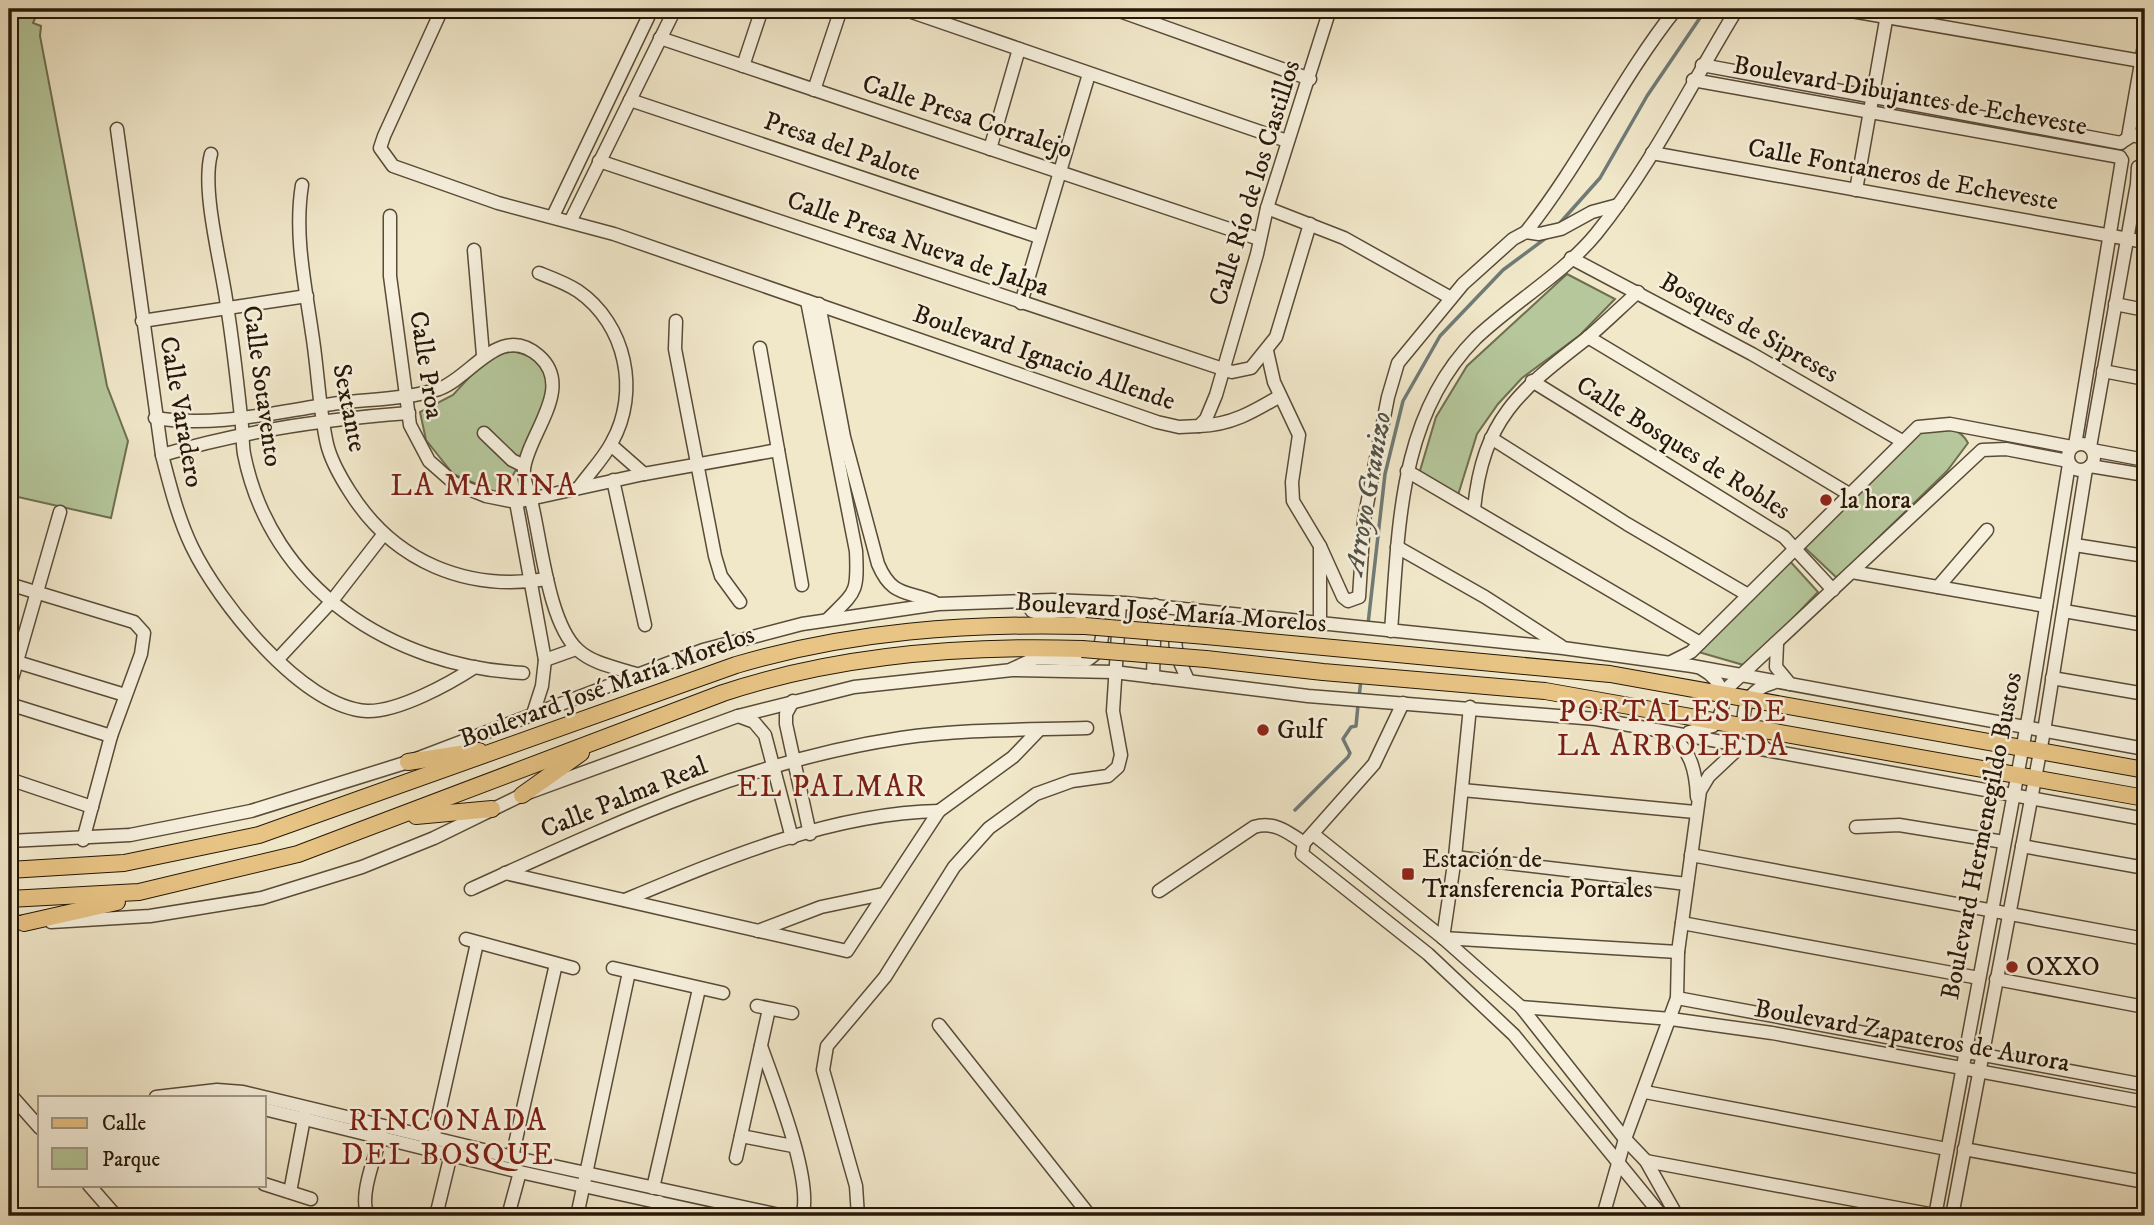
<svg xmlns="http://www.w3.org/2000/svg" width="2154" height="1225" viewBox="0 0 2154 1225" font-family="'IM FELL DW Pica',serif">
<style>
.green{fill:#b5c79b;stroke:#6e6f51;stroke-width:2}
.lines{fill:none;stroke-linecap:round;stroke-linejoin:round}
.stream{stroke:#707b77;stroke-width:3.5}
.minor-casing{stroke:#594b38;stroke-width:15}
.major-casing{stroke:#261707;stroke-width:18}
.minor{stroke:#f6f0dd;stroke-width:12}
.major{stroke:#e8c485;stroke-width:16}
.major-bridge-casing{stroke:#261707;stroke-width:18;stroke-linecap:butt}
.major-bridge{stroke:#e8c485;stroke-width:16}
.poi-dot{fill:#8f2418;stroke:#f6f0dd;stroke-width:2.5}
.labels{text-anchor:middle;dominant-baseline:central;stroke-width:5;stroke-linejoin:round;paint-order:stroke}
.street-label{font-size:26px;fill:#261707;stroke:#f6f0dd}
.poi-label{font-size:26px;fill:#261707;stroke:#f6f0dd;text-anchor:start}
.water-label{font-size:28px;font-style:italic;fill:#515148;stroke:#f6f0dd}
.quarter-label{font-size:30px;letter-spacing:2px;fill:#7a1f14;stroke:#f6f0dd}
</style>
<rect width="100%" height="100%" fill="#f1e8ca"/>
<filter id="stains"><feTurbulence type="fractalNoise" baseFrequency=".00286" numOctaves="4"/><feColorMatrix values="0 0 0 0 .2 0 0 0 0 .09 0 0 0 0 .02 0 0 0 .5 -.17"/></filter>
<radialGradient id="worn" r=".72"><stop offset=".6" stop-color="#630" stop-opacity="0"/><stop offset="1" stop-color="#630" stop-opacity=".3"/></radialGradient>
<g class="green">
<path d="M9,9H39L33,23L41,26L40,36L107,386L128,441L111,518L9,495Z"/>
<path d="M1567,274L1615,299L1580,335L1522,378L1498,404L1477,434L1458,495L1419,474L1436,417L1467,366Z"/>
<path d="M501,351C525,350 556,364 549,394C546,408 537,422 531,434C520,459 518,478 495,492L453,474L426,440L420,412L453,395L487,358Z"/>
<path d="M1922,429C1941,429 1958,424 1968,443L1947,471L1837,578L1802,545Z"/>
<path d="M1788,559L1818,592L1747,666L1695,651Z"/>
</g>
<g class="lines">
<g class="stream">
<path d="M1559,224L1600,178L1647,96L1706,9"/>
<path d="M1368,624L1385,474L1403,401L1440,336L1503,270L1550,235"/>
<path d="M1359,697L1361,680"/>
<path d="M1295,810L1348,757L1350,753L1343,739L1351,727L1356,726L1358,705"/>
</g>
<defs>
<g id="minor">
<path d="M442,9L384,136L380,148L393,166L498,203L614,234L1157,422L1179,427L1199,426L1206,419L1216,395L1257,254L1267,208L1330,9"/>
<path d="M903,9L1287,141"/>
<path d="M1114,9L1310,79"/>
<path d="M1840,9L2141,61"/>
<path d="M660,38L1259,239"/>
<path d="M1702,65L2121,143"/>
<path d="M743,66L762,9"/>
<path d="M1693,80L2120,157"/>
<path d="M814,90L841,9"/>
<path d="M630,100L1039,237"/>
<path d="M117,129L162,455C170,486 178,518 192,547C218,601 301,707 367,711C398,712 449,684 475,667"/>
<path d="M2128,137L2145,40"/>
<path d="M2122,142L2133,135L2145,139"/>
<path d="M990,149L1019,49"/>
<path d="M1652,153L2145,242"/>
<path d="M211,154C201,191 222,266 227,306C233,343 237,380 241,417C243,429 242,442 244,454C271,589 392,666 523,673"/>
<path d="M599,161L1232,372L1251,368L1276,337L1310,224"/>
<path d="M302,185C294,234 305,284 312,333C318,370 319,409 327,444C331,461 341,478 350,492C394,562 467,592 547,579"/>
<path d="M1856,190L1888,9"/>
<path d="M1267,208L1344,238L1451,298"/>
<path d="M390,216V276L410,425L429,461L454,483L486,496L516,502L644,474L778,450"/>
<path d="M553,216L652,9"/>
<path d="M571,220L675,9"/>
<path d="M1526,232C1582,162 1620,79 1676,9"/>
<path d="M474,250L483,355"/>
<path d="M1571,258L1752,354L1902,441"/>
<path d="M539,273C552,278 566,283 578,291C626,324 640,392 612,442C604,458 590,472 580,486"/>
<path d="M807,301L856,551C858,594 856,591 827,620"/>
<path d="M1021,303L1089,74"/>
<path d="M819,304L844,437L878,564C892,597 906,590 934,602"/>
<path d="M2115,304L2145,310"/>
<path d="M142,321L307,296"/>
<path d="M676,321L675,349L715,556L721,576L740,602"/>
<path d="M1588,337L1849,494"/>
<path d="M760,348L802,585"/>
<path d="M1267,351L1274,382L1299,435L1292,482L1293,501L1320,546V625"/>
<path d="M2103,371L2145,379"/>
<path d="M1532,381L1784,537L1833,590"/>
<path d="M155,418C216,428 279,411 339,403C371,399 408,399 439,389C472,377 500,322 539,356C575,388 528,434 524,469C523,480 528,489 531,500C541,539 548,623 578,650C593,664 618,668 636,674"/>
<path d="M1199,426C1231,425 1253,412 1280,396"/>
<path d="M484,433L512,460L524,466"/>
<path d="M1491,438L1627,524L1748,595"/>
<circle cx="2081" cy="457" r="13"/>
<path d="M611,445L644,474"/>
<path d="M2075,445L2122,160"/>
<path d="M2090,447L2137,184L2138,167"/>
<path d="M2092,450L2145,460"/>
<path d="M162,455C242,431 325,419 409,413"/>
<path d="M2090,466L2145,475"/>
<path d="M1407,471L1700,643"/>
<path d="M613,480L645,625"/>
<path d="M516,502L545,660L542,686L533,714"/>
<path d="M1474,509C1483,419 1519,391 1586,339C1604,324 1621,307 1638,292"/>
<path d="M2075,545L2145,556"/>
<path d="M1320,546L1343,597L1348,601L1359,597L1364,520L1388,397L1398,363L1463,284L1513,239L1526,232L1539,234L1561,229L1592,212L1618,205"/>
<path d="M1397,547L1485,597L1561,646"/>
<path d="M1852,572L2046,606"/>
<path d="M9,584L134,622L144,633L141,654L111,736L83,840"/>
<path d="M1938,587L1987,530"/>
<path d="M2064,611L2145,625"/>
<path d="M1391,631C1399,528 1398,416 1476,338C1514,302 1563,274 1596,234C1652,165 1691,84 1737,9"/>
<path d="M1777,644L1776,667L1790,684"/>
<path d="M277,660L331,602L383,535"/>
<path d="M545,660L576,649"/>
<path d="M17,662L125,695"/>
<path d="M1671,662L1691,652L1918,427L1950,424L2072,447"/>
<path d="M1012,669L1036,658L1087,660C1096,655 1101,647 1102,637C1106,604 1059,612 1038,613L1032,611L1025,601"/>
<path d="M1153,677L1155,605"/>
<path d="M2052,678L2145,694"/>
<path d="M1188,680C1173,648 1168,637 1193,609"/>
<path d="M9,689L60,512"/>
<path d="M1722,693L1982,450L2006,449L2068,461"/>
<path d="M793,701L786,714V724L810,834"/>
<path d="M1403,703L1374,764L1304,843L1302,854L1428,954L1514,1035L1662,1216"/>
<path d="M9,704L111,736"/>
<path d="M738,716L754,722L765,735L792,838"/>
<path d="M1689,732L1713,726C1729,707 1725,681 1702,669"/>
<path d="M1667,735C1691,746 1696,773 1697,797"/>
<path d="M1765,748L1746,732C1739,709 1749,689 1773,683"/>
<path d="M9,779L92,807"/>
<path d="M1462,790L1695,812"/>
<path d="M1856,827L1899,825L2004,842"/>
<path d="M1313,834L1443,938L1521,1007L1625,1139L1646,1161L1677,1216"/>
<path d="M9,841L130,835L251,811L408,762L703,650L802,624L938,604L1052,600L1125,603L1563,648L1692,666L2145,749"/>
<path d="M2022,846L2145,868"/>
<path d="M1691,855L2145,939"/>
<path d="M1455,857L1687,884"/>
<path d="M505,873L847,951L939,811L1013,757L1039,730"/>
<path d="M471,889C612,825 746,761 901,738C963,729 1025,730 1087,728"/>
<path d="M1159,891L1254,827C1274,821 1288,832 1304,843"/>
<path d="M625,900C723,859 831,813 939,811"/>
<path d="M9,922H33"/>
<path d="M51,922L150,916L262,898L362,867L434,838L522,795L738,716L854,687L1012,670L1114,672L1308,696L1596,719L2145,819"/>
<path d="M1682,923L1979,978"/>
<path d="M758,931L821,907L883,894"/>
<path d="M1443,938L1678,952"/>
<path d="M1443,938L1455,857L1470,707"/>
<path d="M466,939L573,968"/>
<path d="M613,968L723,993"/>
<path d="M1996,979L2145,1007"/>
<path d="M1677,998L2145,1085"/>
<path d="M757,1006L792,1013"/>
<path d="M1521,1007L1671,1019L1772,1033L2145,1102"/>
<path d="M939,1025L1090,1216"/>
<path d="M761,1046C774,1083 814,1182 802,1216"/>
<path d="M1645,1092L1947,1149"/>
<path d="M9,1093L40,1128"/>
<path d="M156,1097L217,1090L243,1092L512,1157L784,1216"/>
<path d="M264,1109L520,1172L720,1216"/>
<path d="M741,1136L793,1146"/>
<path d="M432,1144L477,943"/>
<path d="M1964,1149L2145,1182"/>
<path d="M512,1157L556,964"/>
<path d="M736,1158L769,1009"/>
<path d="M1646,1161L1940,1216"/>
<path d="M264,1184L311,1199"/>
<path d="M89,1185L116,1216"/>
<path d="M653,1188L699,989"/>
<path d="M290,1192L305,1113"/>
<path d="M369,1216C357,1200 376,1154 381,1136"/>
<path d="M436,1216L451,1154"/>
<path d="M508,1216L520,1172"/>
<path d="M577,1216L629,972"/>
<path d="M655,1216L659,1202"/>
<path d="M858,1216L856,1186L823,1070L827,1046L885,977L954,867L989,828L1036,794L1072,781L1108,776L1118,767L1121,755L1113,711L1120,603"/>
<path d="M1603,1216L1625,1139L1677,998L1678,952L1700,791L1709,776L1741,746"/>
<path d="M1935,1216L2029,713L2069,464"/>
<path d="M1952,1216L2044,731L2086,469"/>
</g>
<g id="major">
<path d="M1206,636L1610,674L2145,770"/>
<path d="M1206,659L1323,672L1545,691L2145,798"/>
<path d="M408,762L479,751"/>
<path d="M522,795L581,753"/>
<path d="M416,816L492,809"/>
<path d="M9,870L124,863L259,835L736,665C850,631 967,623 1085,626"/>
<path d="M9,899L139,892L298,854L723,693C838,655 961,645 1082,649"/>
<path d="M24,923L117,902"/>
</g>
</defs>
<use href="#minor" class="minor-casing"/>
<use href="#major" class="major-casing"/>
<use href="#minor" class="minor"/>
<use href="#major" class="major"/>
<defs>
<g id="major-bridge">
<path d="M1085,626L1206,636"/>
<path d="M1082,649L1206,659"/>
</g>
</defs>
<use href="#major-bridge" class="major-bridge-casing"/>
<use href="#major-bridge" class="major-bridge"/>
</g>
<g class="poi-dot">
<circle cx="1826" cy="500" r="7"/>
<circle cx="1263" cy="730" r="7"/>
<rect x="1401" y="867" width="14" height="14" rx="3.5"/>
<circle cx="2012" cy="967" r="7"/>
</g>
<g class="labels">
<g class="street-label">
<text transform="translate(1910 96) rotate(10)">Boulevard Dibujantes de Echeveste</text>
<text transform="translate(967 117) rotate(18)">Calle Presa Corralejo</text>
<text transform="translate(842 147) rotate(19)">Presa del Palote</text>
<text transform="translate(1903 175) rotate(10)">Calle Fontaneros de Echeveste</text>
<text transform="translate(1255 183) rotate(-73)">Calle Río de los Castillos</text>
<text transform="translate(918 244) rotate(19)">Calle Presa Nueva de Jalpa</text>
<text transform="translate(1749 328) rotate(29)">Bosques de Sipreses</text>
<text transform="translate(1044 358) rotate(19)">Boulevard Ignacio Allende</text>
<text transform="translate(426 365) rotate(81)">Calle Proa</text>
<text transform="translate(262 386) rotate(82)">Calle Sotavento</text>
<text transform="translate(349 408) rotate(79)">Sextante</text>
<text transform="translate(181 412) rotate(80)">Calle Varadero</text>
<text transform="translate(1683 448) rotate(32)">Calle Bosques de Robles</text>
<text transform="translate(1171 613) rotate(4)">Boulevard José María Morelos</text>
<text transform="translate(607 687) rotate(-20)">Boulevard José María Morelos</text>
<text transform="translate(624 798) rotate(-22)">Calle Palma Real</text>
<text transform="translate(1982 836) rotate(-79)">Boulevard Hermenegildo Bustos</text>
<text transform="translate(1912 1036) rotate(10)">Boulevard Zapateros de Aurora</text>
</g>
<g class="poi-label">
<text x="1840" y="500">la hora</text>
<text x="1277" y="730">Gulf</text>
<text x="1422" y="859">Estación de<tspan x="1422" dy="30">Transferencia Portales</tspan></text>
<text x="2026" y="967">OXXO</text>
</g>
<g class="water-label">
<text transform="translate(1368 493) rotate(-80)">Arroyo Granizo</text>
</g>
<g class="quarter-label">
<text x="484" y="486">LA MARINA</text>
<text x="1673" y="712">PORTALES DE<tspan x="1673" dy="34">LA ARBOLEDA</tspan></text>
<text x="832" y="787">EL PALMAR</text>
<text x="448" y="1121">RINCONADA<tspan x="448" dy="34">DEL BOSQUE</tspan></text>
</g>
</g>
<rect width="2154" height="1225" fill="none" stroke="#f1e8ca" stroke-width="35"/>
<rect x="10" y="10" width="2133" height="1204" fill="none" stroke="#261707" stroke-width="3.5"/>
<rect x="18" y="18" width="2119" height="1190" fill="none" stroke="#261707" stroke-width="2"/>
<rect x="38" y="1096" width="228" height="91" fill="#f6f0dd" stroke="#a39987" stroke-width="2"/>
<rect x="52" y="1118" width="35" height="10" fill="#e8c485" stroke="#a39987" stroke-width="2"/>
<text x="102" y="1130" font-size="21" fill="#261707">Calle</text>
<rect x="52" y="1148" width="35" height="21" fill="#b5c79b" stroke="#a39987" stroke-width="2"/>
<text x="102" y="1166" font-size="21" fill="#261707">Parque</text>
<rect width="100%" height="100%" filter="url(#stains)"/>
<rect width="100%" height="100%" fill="url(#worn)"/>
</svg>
